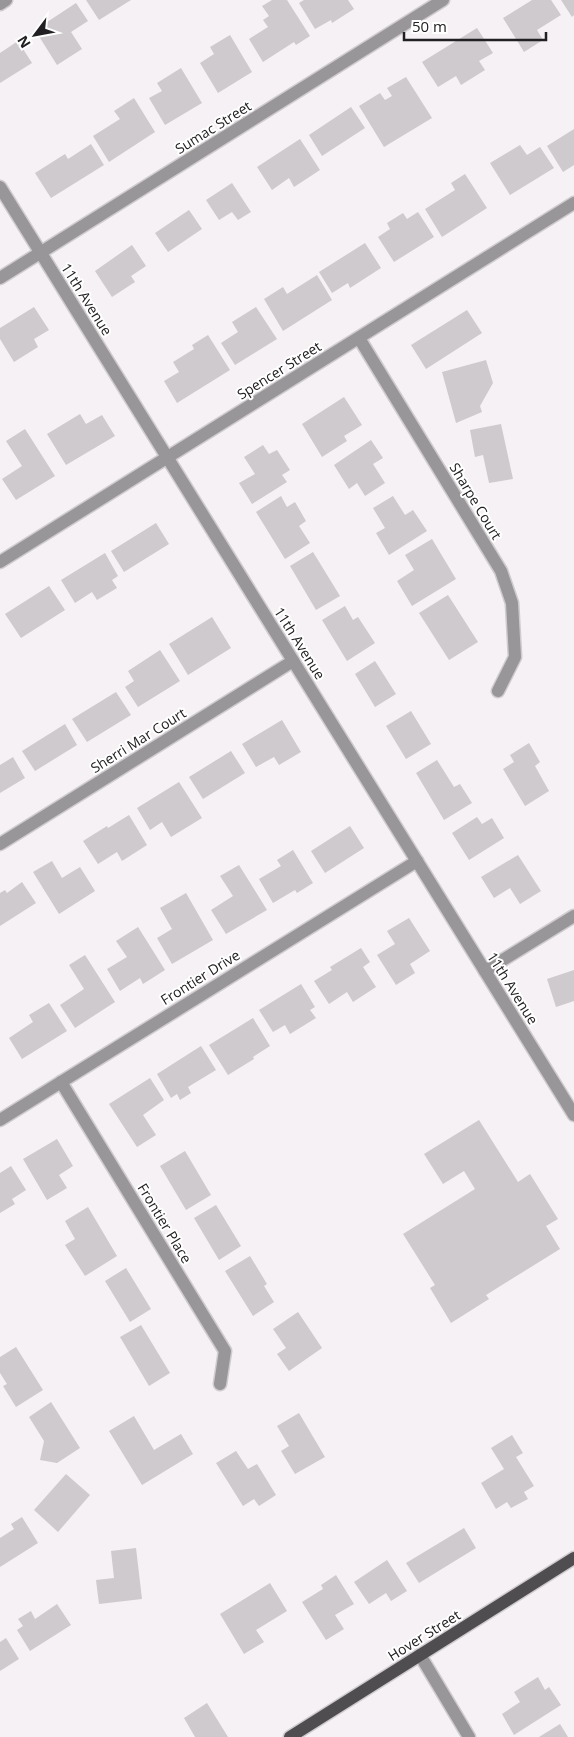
<svg xmlns="http://www.w3.org/2000/svg" width="574" height="1737" viewBox="0 0 574 1737" font-family="'Open Sans',sans-serif">
<style>
.building{fill:#cecace}
.lines{fill:none;stroke-linecap:round;stroke-linejoin:round}
.minor-casing{stroke:#cfcbcf;stroke-width:15}
.major-casing{stroke:#cfcbcf;stroke-width:15}
.minor{stroke:#989698;stroke-width:12}
.major{stroke:#4f4d4f;stroke-width:12}
.labels{text-anchor:middle;dominant-baseline:central;stroke-width:4;stroke-linejoin:round;paint-order:stroke}
.street-label{font-size:14px;fill:#222022;stroke:#fff}
</style>
<rect width="100%" height="100%" fill="#f5f1f5"/>
<g class="building">
<path d="M86,0H131L99,20Z"/>
<path d="M272,0H287L310,36L296,45L294,42L263,62L249,39L268,27L263,20L269,16L262,6Z"/>
<path d="M304,0H348L354,9L332,23L331,20L315,29L299,3Z"/>
<path d="M532,0H551L561,15L537,30L543,40L524,52L503,18Z"/>
<path d="M561,0H574V15L572,17Z"/>
<path d="M76,3L88,21L71,32L82,49L57,65L35,30Z"/>
<path d="M477,28L493,53L479,61L485,70L461,85L456,76L438,87L422,62Z"/>
<path d="M230,35L252,72L218,93L200,63L214,54L210,47Z"/>
<path d="M18,41L32,63L0,83V53Z"/>
<path d="M181,68L202,103L165,125L149,98L162,91L157,83Z"/>
<path d="M406,77L432,118L384,147L359,106L380,93L385,100L392,96L387,88Z"/>
<path d="M134,98L155,132L109,162L93,136L120,119L114,111Z"/>
<path d="M351,107L365,128L322,156L309,135Z"/>
<path d="M574,129V165L563,172L547,146Z"/>
<path d="M300,139L320,170L294,187L289,178L272,190L257,167Z"/>
<path d="M91,144L104,165L51,198L35,173L65,154L68,159Z"/>
<path d="M520,145L527,155L540,147L554,168L510,195L490,163Z"/>
<path d="M465,174L487,208L442,237L425,209L455,190L451,183Z"/>
<path d="M232,183L251,212L238,220L232,212L219,220L206,200Z"/>
<path d="M189,210L202,229L168,252L155,233Z"/>
<path d="M418,212L434,237L394,262L378,237L390,229L387,223L403,213L407,219Z"/>
<path d="M365,243L381,268L350,288L348,283L332,293L319,272Z"/>
<path d="M132,245L146,266L131,276L135,282L112,297L95,271Z"/>
<path d="M317,275L332,300L283,331L264,299L283,287L287,294Z"/>
<path d="M34,307L49,330L34,339L38,347L14,362L0,339V328Z"/>
<path d="M256,307L277,339L235,365L221,343L238,332L232,322Z"/>
<path d="M467,310L482,333L426,369L411,345Z"/>
<path d="M208,335L230,370L177,403L164,381L179,372L173,362L194,349L192,345Z"/>
<path d="M486,360L493,383L480,406L482,412L456,423L442,372Z"/>
<path d="M344,397L362,425L344,436L347,441L322,457L302,424Z"/>
<path d="M80,414L86,424L102,415L115,436L66,465L47,434Z"/>
<path d="M501,424L513,479L489,483L483,455L475,457L470,430Z"/>
<path d="M25,429L55,476L16,500L2,479L22,466L6,441Z"/>
<path d="M371,440L383,458L373,464L385,483L365,496L357,483L349,489L334,465Z"/>
<path d="M263,445L269,454L277,450L290,470L282,475L287,482L252,504L239,483L255,474L244,457Z"/>
<path d="M281,496L287,507L295,502L306,521L299,526L310,543L285,559L256,512Z"/>
<path d="M393,496L405,515L413,510L427,531L389,555L376,533L385,528L373,508Z"/>
<path d="M156,523L169,544L124,572L111,551Z"/>
<path d="M432,539L456,579L412,606L397,581L414,570L405,555Z"/>
<path d="M313,552L340,596L316,610L290,566Z"/>
<path d="M105,553L118,576L112,580L117,588L97,600L92,592L75,603L61,580Z"/>
<path d="M49,586L65,610L21,638L5,614Z"/>
<path d="M448,595L478,642L449,660L419,613Z"/>
<path d="M345,606L353,620L358,617L375,643L347,661L322,620Z"/>
<path d="M212,617L231,648L188,675L169,644Z"/>
<path d="M160,650L180,681L138,707L125,687L134,681L128,671Z"/>
<path d="M375,661L396,694L375,707L355,674Z"/>
<path d="M116,692L131,715L87,742L72,719Z"/>
<path d="M411,711L431,744L406,759L386,726Z"/>
<path d="M282,720L301,752L279,765L274,757L256,767L242,744Z"/>
<path d="M65,724L77,745L35,771L22,751Z"/>
<path d="M529,743L540,762L535,766L549,791L525,806L503,769L514,762L510,755Z"/>
<path d="M231,751L245,773L203,799L189,777Z"/>
<path d="M13,757L25,778L0,793V765Z"/>
<path d="M437,760L454,787L460,784L472,803L444,820L416,773Z"/>
<path d="M179,782L202,818L171,837L162,822L150,830L137,808Z"/>
<path d="M129,815L147,845L122,861L117,852L98,864L83,841L107,826L108,828Z"/>
<path d="M477,817L482,824L492,818L504,838L469,860L452,833Z"/>
<path d="M350,826L364,848L325,873L311,851Z"/>
<path d="M293,850L313,883L297,893L295,890L273,903L259,879L281,866L277,860Z"/>
<path d="M518,855L541,891L520,904L510,888L494,898L481,877Z"/>
<path d="M52,861L62,878L80,867L95,891L59,914L33,872Z"/>
<path d="M239,865L267,910L226,934L211,910L233,896L220,876Z"/>
<path d="M22,882L36,903L0,926V893L5,890L7,893Z"/>
<path d="M186,893L213,940L172,964L157,938L172,929L160,908Z"/>
<path d="M409,918L430,951L410,964L415,973L396,985L377,955L395,944L387,931Z"/>
<path d="M138,927L165,970L143,984L140,978L120,991L107,969L127,957L116,941Z"/>
<path d="M361,948L370,962L363,967L376,987L353,1002L347,992L329,1004L314,981L332,970L330,967Z"/>
<path d="M85,955L115,1002L75,1028L60,1005L84,989L69,965Z"/>
<path d="M574,970V1001L556,1007L547,979Z"/>
<path d="M301,984L315,1007L310,1010L316,1018L290,1034L285,1025L273,1032L259,1010Z"/>
<path d="M49,1003L67,1031L22,1059L9,1038L33,1022L29,1015Z"/>
<path d="M253,1018L270,1046L253,1057L254,1059L228,1075L209,1045Z"/>
<path d="M201,1046L216,1070L188,1087L191,1093L180,1100L177,1094L171,1098L157,1074Z"/>
<path d="M150,1078L164,1100L143,1115L156,1135L137,1147L109,1104Z"/>
<path d="M479,1120L518,1182L530,1174L558,1219L546,1226L560,1249L486,1295L489,1299L451,1323L430,1288L435,1285L403,1234L475,1189L464,1171L443,1184L424,1154Z"/>
<path d="M57,1139L73,1166L59,1175L67,1188L47,1200L23,1159Z"/>
<path d="M185,1151L211,1195L186,1210L160,1166Z"/>
<path d="M11,1166L26,1190L12,1199L15,1204L0,1213V1173Z"/>
<path d="M216,1205L241,1246L219,1260L194,1218Z"/>
<path d="M88,1207L117,1256L85,1276L65,1245L75,1239L65,1221Z"/>
<path d="M250,1256L267,1284L264,1286L274,1302L253,1316L225,1271Z"/>
<path d="M126,1268L151,1309L130,1322L105,1281Z"/>
<path d="M298,1312L322,1348L289,1371L277,1354L286,1348L273,1329Z"/>
<path d="M141,1325L170,1373L149,1386L120,1337Z"/>
<path d="M16,1347L43,1390L16,1407L3,1386L7,1384L0,1373V1357Z"/>
<path d="M51,1402L80,1448L57,1463L40,1460L44,1441L29,1417Z"/>
<path d="M299,1413L325,1457L295,1474L281,1451L289,1446L277,1426Z"/>
<path d="M134,1416L154,1450L181,1434L193,1454L142,1485L109,1431Z"/>
<path d="M512,1435L523,1453L516,1457L534,1486L524,1492L528,1499L511,1508L507,1502L496,1509L481,1483L504,1469L491,1448Z"/>
<path d="M236,1451L248,1469L257,1464L276,1495L259,1506L254,1499L243,1506L216,1463Z"/>
<path d="M66,1474L90,1495L58,1532L34,1510Z"/>
<path d="M22,1517L38,1543L0,1567V1538L14,1529L11,1524Z"/>
<path d="M464,1528L476,1548L419,1583L406,1563Z"/>
<path d="M136,1548L142,1599L99,1604L96,1580L114,1578L111,1551Z"/>
<path d="M387,1560L407,1591L391,1601L386,1593L369,1604L354,1582Z"/>
<path d="M336,1575L354,1604L335,1615L344,1629L326,1640L302,1602L323,1589L321,1585Z"/>
<path d="M270,1583L287,1611L256,1630L264,1642L244,1654L220,1614Z"/>
<path d="M57,1604L71,1625L30,1651L17,1630L23,1626L18,1619L31,1611L35,1619Z"/>
<path d="M6,1638L19,1659L0,1671V1642Z"/>
<path d="M538,1677L545,1690L549,1687L561,1705L514,1735L502,1714L520,1702L514,1692Z"/>
<path d="M207,1703L228,1737H195L184,1718Z"/>
<path d="M560,1724L568,1737H539Z"/>
</g>
<g class="lines">
<defs>
<g id="minor">
<path d="M0,4L6,0"/>
<path d="M0,187L574,1115"/>
<path d="M0,278L443,0"/>
<path d="M359,338L501,571L512,603L515,657L498,691"/>
<path d="M0,562L574,203"/>
<path d="M0,844L293,661"/>
<path d="M485,971L574,916"/>
<path d="M61,1082L225,1351L220,1384"/>
<path d="M0,1120L417,861"/>
<path d="M420,1655L469,1737"/>
</g>
<path id="major" d="M290,1737L574,1558"/>
</defs>
<use href="#minor" class="minor-casing"/>
<use href="#major" class="major-casing"/>
<use href="#minor" class="minor"/>
<use href="#major" class="major"/>
</g>
<g class="labels">
<g class="street-label">
<text transform="translate(213 127) rotate(-32)">Sumac Street</text>
<text transform="translate(87 299) rotate(58)">11th Avenue</text>
<text transform="translate(279 370) rotate(-32)">Spencer Street</text>
<text transform="translate(476 501) rotate(59)">Sharpe Court</text>
<text transform="translate(300 643) rotate(58)">11th Avenue</text>
<text transform="translate(138 740) rotate(-32)">Sherri Mar Court</text>
<text transform="translate(200 977) rotate(-32)">Frontier Drive</text>
<text transform="translate(513 988) rotate(58)">11th Avenue</text>
<text transform="translate(165 1223) rotate(59)">Frontier Place</text>
<text transform="translate(424 1635) rotate(-32)">Hover Street</text>
</g>
</g>
<g transform="translate(35 35) rotate(238)" stroke="#ffffff" stroke-width="4" paint-order="stroke">
<path d="M0-4L9 19L0 12L-9 19Z" fill="#222022"/>
<text y="-8" font-size="14" font-weight="bold" text-anchor="middle" fill="#222022">N</text>
</g>
<path d="M404 32v8h142v-8" fill="none" stroke="#222022" stroke-width="2.5"/>
<text x="412" y="32" font-size="15" fill="#222022" stroke="#ffffff" stroke-width="4" paint-order="stroke">50 m</text>
</svg>
